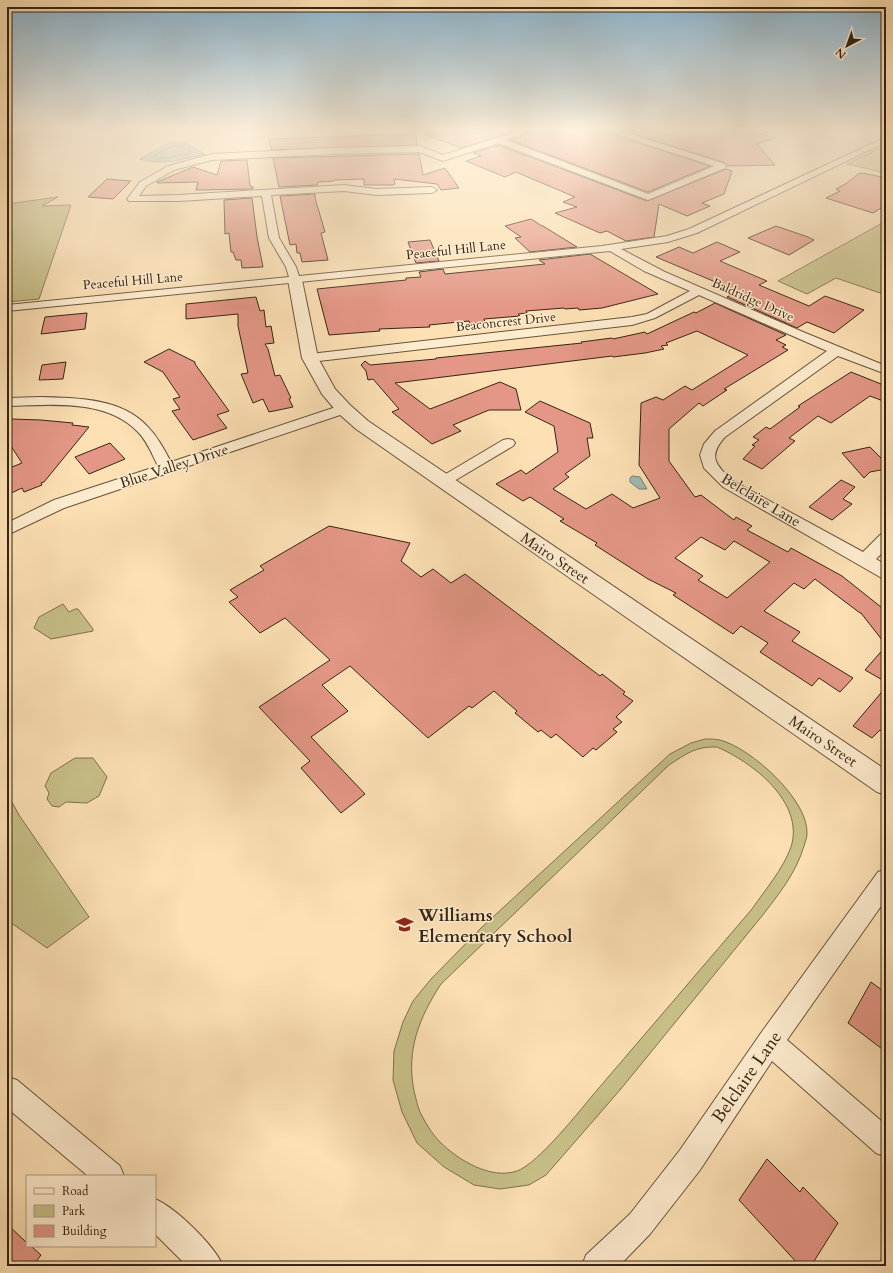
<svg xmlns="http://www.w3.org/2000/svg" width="893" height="1273" viewBox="0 0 893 1273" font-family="Cardo,serif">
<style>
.green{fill:#c8c088;stroke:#7e724e;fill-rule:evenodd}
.water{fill:#a0bcb3;stroke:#758073}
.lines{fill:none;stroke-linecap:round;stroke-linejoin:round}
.shore{stroke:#6a7063;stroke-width:1}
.building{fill:#e49786;stroke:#352513;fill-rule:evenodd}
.minor-casing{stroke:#67543c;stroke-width:2}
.tertiary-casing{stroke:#67543c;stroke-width:2}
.minor{fill:#feeccf;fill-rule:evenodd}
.tertiary{fill:#feeccf;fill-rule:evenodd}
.labels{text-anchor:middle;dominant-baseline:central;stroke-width:3;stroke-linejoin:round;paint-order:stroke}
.far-street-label{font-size:13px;fill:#352513;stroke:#feeccf}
.street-label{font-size:15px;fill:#352513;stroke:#feeccf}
.near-poi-label{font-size:18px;font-weight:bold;fill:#352513;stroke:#feeccf;text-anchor:start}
.near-street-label{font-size:18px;fill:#352513;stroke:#feeccf}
</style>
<rect width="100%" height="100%" fill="#fde1b5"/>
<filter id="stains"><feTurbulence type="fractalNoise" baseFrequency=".005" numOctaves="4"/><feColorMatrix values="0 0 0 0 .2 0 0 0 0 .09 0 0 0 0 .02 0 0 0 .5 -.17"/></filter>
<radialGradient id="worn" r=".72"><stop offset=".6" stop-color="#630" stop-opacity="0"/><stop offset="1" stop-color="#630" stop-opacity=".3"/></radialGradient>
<g class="green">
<path d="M882,147L886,148V173L847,164Z"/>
<path d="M58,197L42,206L71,205L39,299L7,302V204Z"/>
<path d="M886,221V295L836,278L807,294L778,281Z"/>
<path d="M63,604L69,612L75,609H78L93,629V631L51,639L34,628L39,617Z"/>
<path d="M705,739C710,739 715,739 720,740C751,748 809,800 807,834C807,838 805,842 804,846C796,873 779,894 762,916L620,1090L546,1175L529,1185L500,1189L474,1185L444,1167L417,1143L402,1112L393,1080L394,1051L403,1022L413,1001L431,979L481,928L670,754L691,743ZM717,747C752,762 805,802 791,847C783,869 765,890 752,909C701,969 649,1029 598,1089C581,1109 539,1163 517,1171C491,1180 458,1160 440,1142C432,1134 425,1122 420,1112C417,1105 416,1098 414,1091C406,1050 419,1018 441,984L669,765C686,754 696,746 717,747Z"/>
<path d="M75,758H93L107,777L99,796L87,803L66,802L59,807L52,806L47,799L49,793L45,786L51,773Z"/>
<path d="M7,793L19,815L89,917L47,948L7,920Z"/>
</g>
<g class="water">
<path d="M183,142L205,154C183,159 163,166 140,159L169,143Z"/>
<path d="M632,476L640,477L647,489H639L630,482V478Z"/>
</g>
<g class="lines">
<path class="shore" d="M182,146L190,150L191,153L166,158H155V155L170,147Z"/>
</g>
<g class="building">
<path d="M479,129H522L461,148L424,134L483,132L479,130Z"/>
<path d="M538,129H603L605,132L710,166L648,192L510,140Z"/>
<path d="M619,129H744L776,138L757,144L775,165L727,166L725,163Z"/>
<path d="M416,134L417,145L271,150L269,139Z"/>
<path d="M498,145L647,201L726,169L732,171L724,194L702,203L710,206L687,216L659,204L654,237L626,241L607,231L600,233L555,213L577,207L563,202L575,197L516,172L505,177L466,161L481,156L473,153Z"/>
<path d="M419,154L423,175L445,168L459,188L441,190L437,184L394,179L395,184L393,185H364V179L334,180V181L318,182L317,185L279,187L273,158Z"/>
<path d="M247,160L250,186L253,187V189L196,190L198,182L157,183V182L193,167L217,175L221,161Z"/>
<path d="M863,173L886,178V205L873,213L826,198L840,191L836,189L847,183L858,174Z"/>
<path d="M107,179L131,181L113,199L88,197Z"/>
<path d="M315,194V198L325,232L321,233L328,260L302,262L300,253H297L296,244L290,245L280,196Z"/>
<path d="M252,198L257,237L263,267L242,268L241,260H236L233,252H231L229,233L225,234L224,200Z"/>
<path d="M531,219L542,226H543L577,247L530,252L515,238L521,237L505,226Z"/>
<path d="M776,226L808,237L814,240L789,255L748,238Z"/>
<path d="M430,240L439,261L416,263L408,242Z"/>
<path d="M717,242L740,252L720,261L767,281L759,285L809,306L825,296L864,310L834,333L807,322L797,328L727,297L736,292L730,290L732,289L656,257L679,247L693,253Z"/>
<path d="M590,254L658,294L602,308L579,310L578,308L565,309L564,308L526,311L527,313L518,314L520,316L484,319L485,322L470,324L469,321L429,325L430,327L379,329L380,331L329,335L317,289L406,280V278L421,277L419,272L443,269L445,274L545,264L539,260Z"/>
<path d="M256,297L260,311L264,310L266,327L271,326L274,343L265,344L268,349L275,376L280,375L291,398L289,399L293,407L269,412L263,399L253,403L241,374L248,373L238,326V314L186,319V304Z"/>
<path d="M715,303L786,335L776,340L786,345L782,347L788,350L724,389L727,390L703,406L699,403L669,429V461L695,497L701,495L734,520L736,517L752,526L747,530L788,552L791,548L842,576L886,611V645L861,613H860L815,579L804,589L794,583L764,611L800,632L792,641L853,678L840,692L819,678L812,686L760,652L768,643L741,626L733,634L673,595L676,593L648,579L595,545L597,543L560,521L564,519L530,497L523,501L496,484L521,470L526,474L558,452L554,426L525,412L540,401L590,423L593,438H587L590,456L565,474L569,477L553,489L586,509L612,494L633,508L660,498L639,465L641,403L656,397L663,400L685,386L692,390L748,355L697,331L666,343L668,345L661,346L664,349L645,353L613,357L612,356L395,383L430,409L500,382L516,389L521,410H489L453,425L461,431L432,444L392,412L399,409L373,379L368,380L366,371L361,365L365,361L370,365L436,359V358L582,343L581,342L612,338L613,339L645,332L647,334L694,312L696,313ZM701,537L725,550L734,541L770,562L727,598L698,580L703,576L675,558Z"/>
<path d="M87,313L85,329L41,334L45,317Z"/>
<path d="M169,349L195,362V364L229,411L217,415L227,428L193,440L172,411L180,409L173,399L180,397L163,372L144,362Z"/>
<path d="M66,362L63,379L39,380L42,365Z"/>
<path d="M851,372L886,386V402L870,396L831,423L818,416L789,438L795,441L762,469L743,459L755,446L752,445L759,440L753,437L766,427L770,429L800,407L798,406Z"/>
<path d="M11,419L41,420L73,423L72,425L89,427L44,482L41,483L42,485L24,492L22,488L7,495V469L22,463L7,440V425Z"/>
<path d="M110,443L125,459L89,474L75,457Z"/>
<path d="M870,447L886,463V469L870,472L864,478L842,453Z"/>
<path d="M841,480L855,487L843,499L852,504L832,520L809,507Z"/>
<path d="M329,526L410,543L401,561L421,577L433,569L451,583L465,574L600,676L602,674L625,692L623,694L633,701L616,717L622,722L613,729L617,732L596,750L593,748L583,757L556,734L551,738L541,730L538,732L515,713L517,711L494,691L472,708L469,706L428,738L350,666L322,685L348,711L311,737L365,794L341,813L301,768L310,761L259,707L330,660L285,618L260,633L229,602L238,597L230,590L264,570L260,566Z"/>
<path d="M886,646V682L865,670Z"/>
<path d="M886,687V734L880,730L872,738L853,726Z"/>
<path d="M871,982L886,993V1052L848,1023Z"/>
<path d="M767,1159L800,1192L803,1187L838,1223L811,1266H800L739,1200Z"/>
<path d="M7,1224L27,1243V1246H31L41,1255L33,1266H7Z"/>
</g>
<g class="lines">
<defs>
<g id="minor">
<path d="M526,129H537L506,140L648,194L714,166L605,131L604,129H615L725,164L726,166L725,168L648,200L498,143L443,161L419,152L334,154L212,160L174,170L146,186L139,196L179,195L344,185L376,189L432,187L437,190L432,193L376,195L344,191L271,195L279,238L296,267L299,276L602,246L667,236L689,229L886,137V142L697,233L668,242L621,249L665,272L803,332L886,366V374L838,356L725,437C707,457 716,465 733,481L863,552L880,535L886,533V549L876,559L886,565V579L880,577L723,487L704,468L700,455L704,444L715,431L827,351L699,295L655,318L632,325L310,362L306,361L304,358L306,355L310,354L632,317L647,314L690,291L644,271L610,251L7,311V305L289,277L286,267L269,238L262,196L179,201H129L127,199L140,182L168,166L212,154L334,148L420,146L443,155Z"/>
<path d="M41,397C77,398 121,398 147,426C157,436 164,449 171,462L339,406H349L351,409L349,412L64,508L7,535V523L54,500L158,466C152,454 147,441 138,432C106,398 49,405 7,406V398Z"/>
<path d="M508,439L513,440L515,443L513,446L449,484L444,486L439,484L437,481L439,478L503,440Z"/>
<path d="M886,869V899L787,1040L886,1125V1157L876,1153L772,1061L700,1170L650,1234L619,1266H582L586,1255L630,1214L680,1150L761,1033L878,872Z"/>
<path d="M7,1077L17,1080L120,1166L124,1176H88L7,1108Z"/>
<path d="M155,1199C176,1208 214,1245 223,1266H187L155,1234Z"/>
</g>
<path id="tertiary" d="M295,276L300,277L302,280L318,358L335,389L350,405L368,421L886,770V795L877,792L356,429L338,413L322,394L302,358L288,280L290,277Z"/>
</defs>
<use href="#minor" class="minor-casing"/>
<use href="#tertiary" class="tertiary-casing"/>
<use href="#minor" class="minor"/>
<use href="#tertiary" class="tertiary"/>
</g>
<linearGradient id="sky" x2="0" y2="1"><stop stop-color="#8bb7d3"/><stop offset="0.42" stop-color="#fef2de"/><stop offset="1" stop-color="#fef2de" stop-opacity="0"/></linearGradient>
<rect width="893" height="307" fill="url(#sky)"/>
<defs>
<symbol id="school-bare" viewBox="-9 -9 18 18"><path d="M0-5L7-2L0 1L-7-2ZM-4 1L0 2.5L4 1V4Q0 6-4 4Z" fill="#8f2418" stroke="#feeccf" stroke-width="2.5" paint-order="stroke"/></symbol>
</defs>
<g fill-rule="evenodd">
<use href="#school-bare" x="392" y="912" width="25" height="25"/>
</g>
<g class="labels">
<g class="far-street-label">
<text transform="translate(456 250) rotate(-6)">Peaceful Hill Lane</text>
<text transform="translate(133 281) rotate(-5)">Peaceful Hill Lane</text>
<text transform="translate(753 300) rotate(24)">Baldridge Drive</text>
<text transform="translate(506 322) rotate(-6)">Beaconcrest Drive</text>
</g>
<g class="street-label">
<text transform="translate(174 466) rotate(-18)">Blue Valley Drive</text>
<text transform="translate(761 500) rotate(31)">Belclaire Lane</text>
<text transform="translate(555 558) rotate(34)">Mairo Street</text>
<text transform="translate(823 741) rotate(34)">Mairo Street</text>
</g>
<g class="near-poi-label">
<text x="418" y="915">Williams<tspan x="418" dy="21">Elementary School</tspan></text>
</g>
<g class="near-street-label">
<text transform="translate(747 1077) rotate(-55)">Belclaire Lane</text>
</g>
</g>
<rect width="893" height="1273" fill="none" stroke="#fde1b5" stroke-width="24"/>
<rect x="8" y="8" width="877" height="1257" fill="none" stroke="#352513" stroke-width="2"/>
<rect x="12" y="12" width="869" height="1249" fill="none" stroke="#352513"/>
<rect x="26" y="1175" width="130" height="72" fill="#feeccf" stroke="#ae9c84"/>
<rect x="34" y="1188" width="20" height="6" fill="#feeccf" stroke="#ae9c84"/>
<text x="62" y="1195" font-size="12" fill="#352513">Road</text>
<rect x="34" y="1205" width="20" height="12" fill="#c8c088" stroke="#ae9c84"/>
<text x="62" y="1215" font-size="12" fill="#352513">Park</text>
<rect x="34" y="1225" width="20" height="12" fill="#e49786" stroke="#ae9c84"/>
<text x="62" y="1235" font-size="12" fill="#352513">Building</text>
<g transform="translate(847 46) rotate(221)" stroke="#feeccf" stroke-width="3" paint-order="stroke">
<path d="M0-3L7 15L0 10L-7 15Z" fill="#352513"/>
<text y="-6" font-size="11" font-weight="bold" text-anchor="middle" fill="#352513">N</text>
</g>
<rect width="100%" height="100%" filter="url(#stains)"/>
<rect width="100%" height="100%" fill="url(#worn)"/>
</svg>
